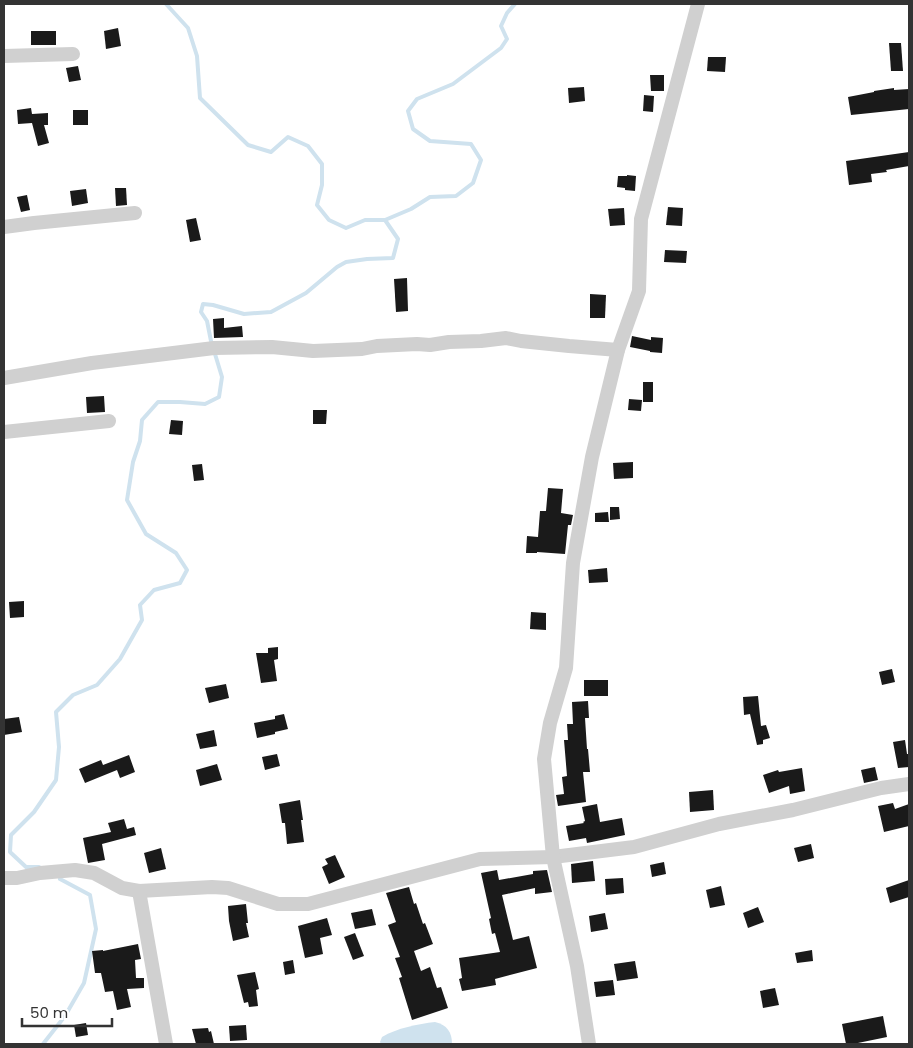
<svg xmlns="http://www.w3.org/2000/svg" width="913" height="1048" viewBox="0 0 913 1048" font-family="Poppins,sans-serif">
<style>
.water{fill:#cfe2ee}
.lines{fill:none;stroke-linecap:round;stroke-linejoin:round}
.stream{stroke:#cfe2ee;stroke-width:4}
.building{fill:#1a1a1a}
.minor{stroke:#d0d0d0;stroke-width:14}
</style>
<rect width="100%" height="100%" fill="#fff"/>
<path class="water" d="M435,1022C447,1025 452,1032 452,1044H381L380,1042L382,1037C397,1028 418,1024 435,1022Z"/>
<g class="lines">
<g class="stream">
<path d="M166,4L188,28L197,56L200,98L248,145L271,152L288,137L308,146L322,164V185L317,205L329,220L346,228L365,220H385L398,239L393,258L367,259L346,262L337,267L306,293L271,312L244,314L213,305L203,304L201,312L207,321L211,341"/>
<path d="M385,220L411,209L430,197L456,196L473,183L481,160L471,144L430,141L413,129L408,111L417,99L453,84L501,48L507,39L501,26L507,13L515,4"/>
<path d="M39,867H26L10,852L11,835L34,812L56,780L59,747L56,712L73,695L97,685L120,659L142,620L140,605L154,590L180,583L187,570L176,553L146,534L127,500L133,462L140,441L142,420L158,402H180L205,404L219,397L222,377L215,354"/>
<path d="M43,1044L65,1016L84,983L96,929L90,895L60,879"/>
</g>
</g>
<g class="building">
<path d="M118,28L121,46L106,49L104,31Z"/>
<rect x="31" y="31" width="25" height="14"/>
<path d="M889,43H901L903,71H891Z"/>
<path d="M708,57H726L725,72L707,71Z"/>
<path d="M78,66L81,80L69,82L66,68Z"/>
<path d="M650,75H664V91H651Z"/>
<path d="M584,87L585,101L569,103L568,88Z"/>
<path d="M894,88V90L909,89V109L851,115L848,97L874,92V91Z"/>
<path d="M644,95L654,96L653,112L643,111Z"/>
<path d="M31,108L32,114L48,113V125H44L49,143L38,146L32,123L18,124L17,110Z"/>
<rect x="73" y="110" width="15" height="15"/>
<path d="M909,152V166L886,170L887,172L871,174L872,182L849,185L846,161Z"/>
<path d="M627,175L636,176L635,191L625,190V188L617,187L618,176H627Z"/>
<path d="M115,188H126L127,205L116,206Z"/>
<path d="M86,189L88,203L72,206L70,191Z"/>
<path d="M27,195L30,210L21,212L17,197Z"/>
<path d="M668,207L683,208L682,226L666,225Z"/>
<path d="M624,208L625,225L610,226L608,209Z"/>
<path d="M196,218L201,240L190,242L186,220Z"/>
<path d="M665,250L687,251L686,263L664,262Z"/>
<path d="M407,278L408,311L396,312L394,279Z"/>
<path d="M590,294L606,295L605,318H590Z"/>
<path d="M224,318V328L242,326L243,337L214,338L213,319Z"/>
<path d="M632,336L651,340V337L663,338L662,353L650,352V351L630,347Z"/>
<rect x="643" y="382" width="10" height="20"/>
<path d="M104,396L105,412L87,413L86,397Z"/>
<path d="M629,399L642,400L641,411L628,410Z"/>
<path d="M313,410H327L326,424H313Z"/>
<path d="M171,420L183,421L182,435L169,434Z"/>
<path d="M633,462V478L614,479L613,463Z"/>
<path d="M202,464L204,480L194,481L192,465Z"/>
<path d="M548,488L563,489L561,513L573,515L571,525H568L565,554L537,552V553H526L527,536L538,537L540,511H546Z"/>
<path d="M610,507H619L620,519L610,520Z"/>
<path d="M608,512L609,522H595V513Z"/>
<path d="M607,568L608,582L589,583L588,570Z"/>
<path d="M24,601V617L10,618L9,602Z"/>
<path d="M531,612L546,613V630L530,629Z"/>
<path d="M278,647V659L274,660L277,681L261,683L256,653H268V648Z"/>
<path d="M892,669L895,682L882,685L879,672Z"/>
<rect x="584" y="680" width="24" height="16"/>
<path d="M226,684L229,698L209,703L205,688Z"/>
<path d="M758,696L761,726L766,725L770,738L763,740V744L757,745L750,714L744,715L743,697Z"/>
<path d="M588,701L589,718H585L587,749H588L590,772H583L586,802L558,806L556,795L564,794L562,777L567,776L564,740H568L567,724H573L572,702Z"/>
<path d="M284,714L288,729L275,732V734L257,738L254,723L275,719V716Z"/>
<path d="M19,717L22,732L4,735V719Z"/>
<path d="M214,730L217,746L200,749L196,734Z"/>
<path d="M905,740L907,754H909V767L898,768L893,742Z"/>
<path d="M277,754L280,766L265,770L262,757Z"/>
<path d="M129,755L135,772L120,778L117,770L85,783L79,769L101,760L103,765Z"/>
<path d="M217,764L222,780L200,786L196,770Z"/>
<path d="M875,767L878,780L864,783L861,770Z"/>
<path d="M802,768L805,791L790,794L789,786L769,793L763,775L778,770L779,772Z"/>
<path d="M713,790L714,810L690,812L689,792Z"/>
<path d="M300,800L303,820H301L304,842L287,844L285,823H282L279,804Z"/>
<path d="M893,803L895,809L909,804V826L884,832L878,806Z"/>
<path d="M597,804L600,822L622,818L625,835L587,843L586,838L569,841L566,826L584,823L583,822L585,821L582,807Z"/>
<path d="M124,819L127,829L134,827L136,835L102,844L105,860L88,863L83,838L111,832L108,823Z"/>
<path d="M811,844L814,858L798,862L794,848Z"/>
<path d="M161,848L166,869L149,873L144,853Z"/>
<path d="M335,855L345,877L329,884L322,867L328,864L325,859Z"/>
<path d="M593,861L595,881L572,883L571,864Z"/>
<path d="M664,862L666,874L652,877L650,865Z"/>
<path d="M497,870L499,880L533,874V871L547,870L552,892L535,894V888L502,895L513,940L529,936L537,968L495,979L496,985L462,991L459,979L462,978L459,958L500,952L495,933L492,934L489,919L491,918L481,873Z"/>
<path d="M623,878L624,893L606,895L605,879Z"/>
<path d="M909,880V897L890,903L886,888Z"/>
<path d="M721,886L725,905L710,908L706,890Z"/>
<path d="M409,887L414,904L416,903L423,924L425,923L433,944L414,951L421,971L430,967L437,988L441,987L448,1008L412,1020L399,978L402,977L395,958L400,957L388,925L396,922L386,893Z"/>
<path d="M246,904L248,923H246L249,937L233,941L229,921L228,906Z"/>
<path d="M758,907L764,922L748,928L743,913Z"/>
<path d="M372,909L376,925L355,929L351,913Z"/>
<path d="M605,913L608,929L591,932L589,916Z"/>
<path d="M327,918L332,935L320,938L323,954L305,958L298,926Z"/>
<path d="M355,933L364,956L353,960L344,937Z"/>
<path d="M138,944L141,959L135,960L136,978H144V988L127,989L131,1007L117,1010L113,991L105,992L101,973H95L92,951L103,950V951Z"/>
<path d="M812,950L813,961L797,963L795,953Z"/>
<path d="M293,960L295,973L285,975L283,962Z"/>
<path d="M635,961L638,978L617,981L614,964Z"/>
<path d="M255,972L259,989L256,990L258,1006L249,1007L248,1002L244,1003L237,975Z"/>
<path d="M613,980L615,995L596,997L594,982Z"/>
<path d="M775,988L779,1005L763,1008L760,991Z"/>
<path d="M883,1016L887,1037L853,1044H846L842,1024Z"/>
<path d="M86,1023L88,1035L76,1037L74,1025Z"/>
<path d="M246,1025L247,1040L230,1041L229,1026Z"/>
<path d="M208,1028L209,1032L211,1031L214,1044H196L192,1029Z"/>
</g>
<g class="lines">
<g class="minor">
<path d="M4,56L73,54"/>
<path d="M4,227L34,223L135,213"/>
<path d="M4,378L92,363L214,348L272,347L313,351L362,349L377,346L417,344L430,345L449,342L481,341L506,338L521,341L569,346L618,350"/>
<path d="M4,432L109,421"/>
<path d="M4,878H17L40,873L75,870L94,873L122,888L139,891L212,887L228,888L278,904H308L480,859L553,857L634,847L719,824L793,810L881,788L909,784"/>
<path d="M139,891L166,1044"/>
<path d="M589,1044L577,966L553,857L544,759L550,723L566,668L573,563L592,457L618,350L639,291L641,219L698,4"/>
</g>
</g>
<rect width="913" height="1048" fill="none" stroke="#333333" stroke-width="10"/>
<path d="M22 1018v8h90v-8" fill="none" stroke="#333333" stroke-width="2.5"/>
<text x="30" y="1018" font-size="15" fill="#333333" stroke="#ffffff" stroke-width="4" paint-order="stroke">50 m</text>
</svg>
